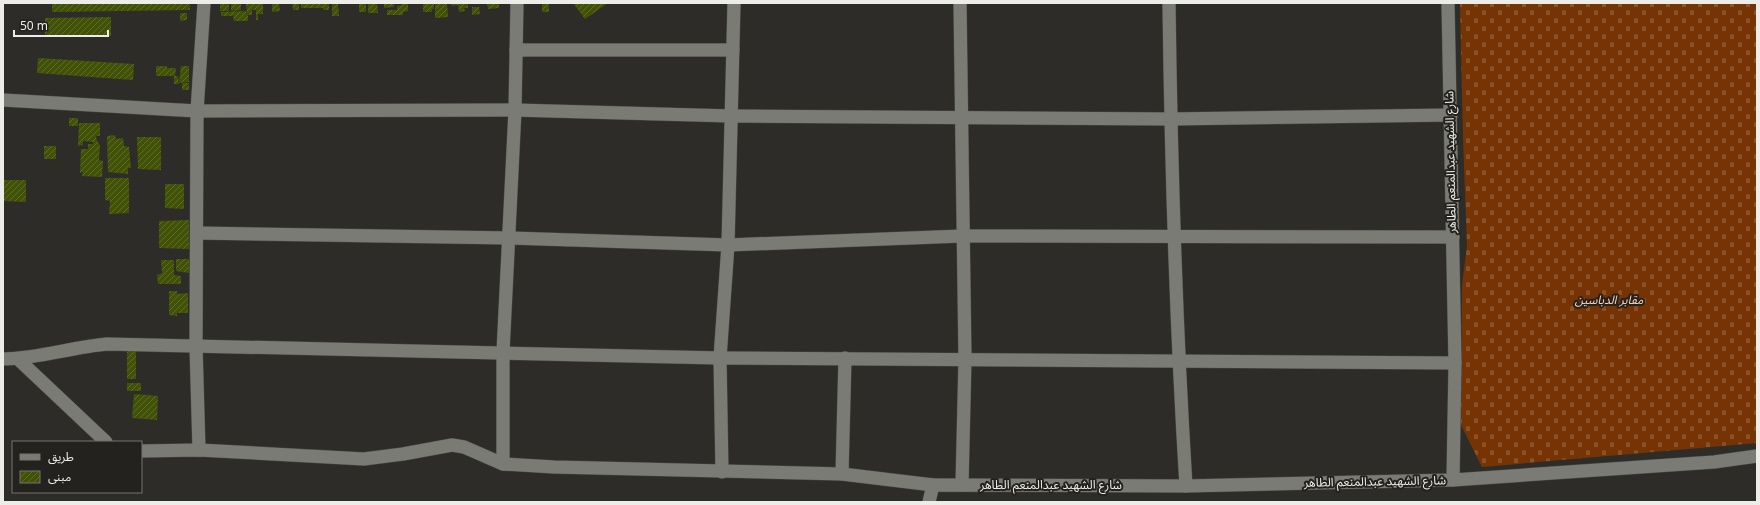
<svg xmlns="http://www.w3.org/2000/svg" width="1760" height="505" viewBox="0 0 1760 505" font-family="Georgia,'Noto Sans Arabic',serif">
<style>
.cemetery{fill:url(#cemetery-stones)}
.building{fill:url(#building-hatch)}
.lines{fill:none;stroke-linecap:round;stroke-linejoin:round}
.minor-casing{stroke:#494945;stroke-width:14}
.minor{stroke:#7b7b75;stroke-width:13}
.labels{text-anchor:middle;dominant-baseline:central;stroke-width:4;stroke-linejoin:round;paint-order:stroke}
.street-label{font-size:12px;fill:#ecece9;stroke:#23221e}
.park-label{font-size:12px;font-style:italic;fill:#fed1ba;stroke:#23221e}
</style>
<defs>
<pattern id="cemetery-stones" width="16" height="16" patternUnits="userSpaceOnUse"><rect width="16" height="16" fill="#763405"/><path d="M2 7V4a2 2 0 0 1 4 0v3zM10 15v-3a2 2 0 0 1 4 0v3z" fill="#8a5229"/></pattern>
<pattern id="building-hatch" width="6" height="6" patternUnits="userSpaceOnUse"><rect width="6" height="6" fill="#415207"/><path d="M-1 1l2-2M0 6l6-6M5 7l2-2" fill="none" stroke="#5d6b2b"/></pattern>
</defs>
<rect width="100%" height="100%" fill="#2d2c28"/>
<path class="cemetery" d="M1460,3H1757V443L1482,467L1461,425L1462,285L1467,246L1463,138Z"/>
<g class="building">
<path d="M52,3H190V10L52,12Z"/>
<rect x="220" y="3" width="9" height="8"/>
<path d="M231,3H241V10L231,11Z"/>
<path d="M246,3H263V14H258V20H256V10H252V15H248V21H234L233,16H221V12L246,11L247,15Z"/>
<path d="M272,3H279L280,11L272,12Z"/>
<path d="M292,3H299V10H293Z"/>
<path d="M301,3H329V10H323V8H301Z"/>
<path d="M332,3H338L339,16H332Z"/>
<rect x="359" y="3" width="7" height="9"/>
<path d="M368,3H377L378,13H368Z"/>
<path d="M384,3H394V7L384,8Z"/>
<path d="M402,3H408V11L403,12V15H387V10H397V6L402,5Z"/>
<path d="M434,3V9H432V12H423V4Z"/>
<path d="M435,3H447L448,17L435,18Z"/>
<path d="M451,3H468V8H464L465,11L459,12L458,5L452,6Z"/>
<path d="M487,3H499V8L488,9Z"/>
<path d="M542,3H549V5H544H549V12H542Z"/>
<path d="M573,3H608L585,19Z"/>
<path d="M472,7H479L480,14L472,15Z"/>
<path d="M180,13H187V20L180,21Z"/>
<path d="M111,17V36H45V18Z"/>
<path d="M38,58L134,64L133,80L37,73Z"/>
<path d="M156,66H167V68H176L175,76H178L179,84H174V76H156Z"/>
<path d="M181,66H189V82L179,83Z"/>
<rect x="182" y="83" width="7" height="7"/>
<rect x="69" y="118" width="9" height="8"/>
<path d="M79,123H100V136H96L97,141L100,145L99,160L103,161L102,177L82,176L83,172L80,173L81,149H88V144H93V142L83,141V145L78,146Z"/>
<path d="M115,135L116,139L123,138L124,146L129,147L131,168H128V174L108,172L107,136Z"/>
<path d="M137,137H161V170L138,169Z"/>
<rect x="44" y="146" width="12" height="13"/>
<path d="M105,178H129V213L109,214L110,201L105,200Z"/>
<path d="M3,180H26V202L3,201Z"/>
<path d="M165,184H184V209L165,208Z"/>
<path d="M189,220V249L159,248V221Z"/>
<path d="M176,259H189V273L176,271Z"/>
<path d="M161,260H174V275L181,276V284H158L157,275L162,273Z"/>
<path d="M169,291H177V294L188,293V313H177V316L169,315Z"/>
<rect x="127" y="346" width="9" height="33"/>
<rect x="127" y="383" width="14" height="8"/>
<path d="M134,394L158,396L157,420L132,418Z"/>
</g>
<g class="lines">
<defs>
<g id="minor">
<path d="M960,3L965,359L962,485"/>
<path d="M1169,3C1171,164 1176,325 1186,486"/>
<path d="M516,50H733"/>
<path d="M3,100L197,111L515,110L731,116L1171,119L1451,115"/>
<path d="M197,233L510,238L728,245L962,236L1453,237"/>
<path d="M3,359C38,359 72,347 107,344L720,358L1455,363"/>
<path d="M18,359L106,442"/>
<path d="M199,450L196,346L197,111L204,3"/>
<path d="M141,451L199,450L364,459L403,454L452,445L464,447L503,464L554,467L842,474L933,485"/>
<path d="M503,464V352L515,110L517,3"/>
<path d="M722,472L720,358L728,245L734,3"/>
<path d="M842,474L845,358"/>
<path d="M1453,480L1714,462L1757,456"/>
<path d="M929,502L933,485L1186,486L1453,480L1455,363L1448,3"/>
</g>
</defs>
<use href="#minor" class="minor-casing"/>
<use href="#minor" class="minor"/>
</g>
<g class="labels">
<g class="street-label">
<text transform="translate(1451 162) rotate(-91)">شارع الشهيد عبدالمنعم الطاهر</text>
<text transform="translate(1375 482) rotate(-1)">شارع الشهيد عبدالمنعم الطاهر</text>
<text x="1051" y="485">شارع الشهيد عبدالمنعم الطاهر</text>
</g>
<g class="park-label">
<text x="1609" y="300">مقابر الدباسين</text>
</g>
</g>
<rect width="1760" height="505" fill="none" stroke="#ecece9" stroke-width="8"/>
<rect x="12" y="441" width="130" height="52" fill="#23221e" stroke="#73736f"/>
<rect x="20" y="454" width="20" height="6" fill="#7b7b75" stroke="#73736f"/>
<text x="48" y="461" font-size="12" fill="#ecece9">طريق</text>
<rect x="20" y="471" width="20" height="12" fill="url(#building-hatch)" stroke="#73736f"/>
<text x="48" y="481" font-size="12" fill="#ecece9">مبنى</text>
<path d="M14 30v6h94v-6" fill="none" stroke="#ecece9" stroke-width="2"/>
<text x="20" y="30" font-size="12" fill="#ecece9" stroke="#23221e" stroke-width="3" paint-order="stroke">50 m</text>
</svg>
